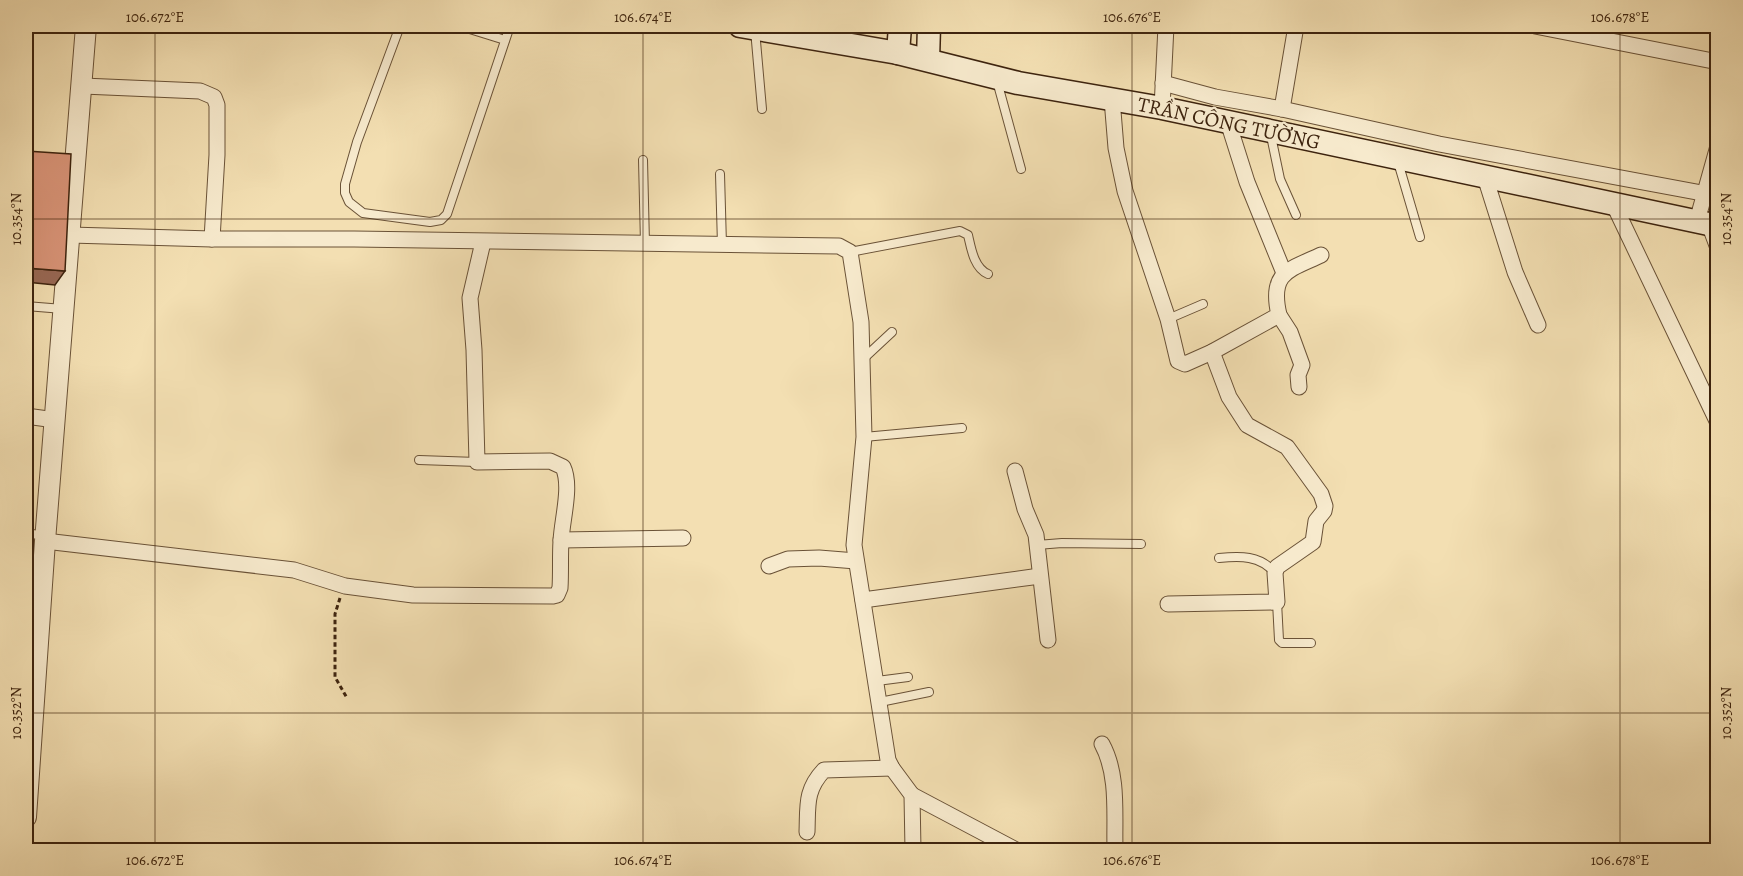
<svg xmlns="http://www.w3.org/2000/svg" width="1743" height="876" viewBox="0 0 1743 876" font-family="Alegreya,serif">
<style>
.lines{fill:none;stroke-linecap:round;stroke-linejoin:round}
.service-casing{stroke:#6a5237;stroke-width:10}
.minor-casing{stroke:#6a5237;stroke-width:17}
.tertiary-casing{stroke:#6a5237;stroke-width:22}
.secondary-casing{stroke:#3d230e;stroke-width:25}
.path{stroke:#3d230e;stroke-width:3;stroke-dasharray:4.5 3;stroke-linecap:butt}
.service{stroke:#f7eacd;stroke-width:8}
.minor{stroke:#f7eacd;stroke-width:15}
.tertiary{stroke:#f7eacd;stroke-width:20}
.secondary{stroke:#f7eacd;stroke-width:22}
.shaded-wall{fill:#986854;stroke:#3d230e;stroke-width:1.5}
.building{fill:#d99478;stroke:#3d230e;stroke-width:1.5}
.ticks{fill:none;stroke:#3d230e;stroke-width:1.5;stroke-opacity:0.45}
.labels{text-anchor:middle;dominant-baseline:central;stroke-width:4.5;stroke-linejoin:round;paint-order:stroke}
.street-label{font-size:21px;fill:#3d230e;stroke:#f7eacd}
.neatline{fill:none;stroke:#3d230e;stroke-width:2}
.ticks-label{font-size:15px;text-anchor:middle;fill:#3d230e}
</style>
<rect width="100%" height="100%" fill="#f3dfb2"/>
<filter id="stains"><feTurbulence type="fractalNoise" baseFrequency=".00333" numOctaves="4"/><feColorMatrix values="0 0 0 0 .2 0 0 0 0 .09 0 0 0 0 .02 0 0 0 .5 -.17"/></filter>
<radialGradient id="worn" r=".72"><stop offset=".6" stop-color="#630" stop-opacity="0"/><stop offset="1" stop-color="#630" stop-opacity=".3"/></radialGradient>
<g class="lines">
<defs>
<g id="service">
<path d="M400,26L357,142L345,184V193L349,202L363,213L430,222L441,220L447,214L510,26"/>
<path d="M460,26L505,40"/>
<path d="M755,30L762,109"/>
<path d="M997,81L1021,169"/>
<path d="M1271,136L1280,179L1296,215"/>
<path d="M643,160L645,244"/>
<path d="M1398,162L1420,237"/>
<path d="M720,174L722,245"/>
<path d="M850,252L960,231L968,235C971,248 974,268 988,274"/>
<path d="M26,306L63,309"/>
<path d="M1168,319L1203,304"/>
<path d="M863,359L892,332"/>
<path d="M864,437L962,428"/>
<path d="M419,460L477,462"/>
<path d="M26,533L45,536"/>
<path d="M1037,545L1062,543L1141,544"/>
<path d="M1219,558C1240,556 1260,555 1275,573"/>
<path d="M1277,602L1279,640L1282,643H1311"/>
<path d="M877,681L908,677"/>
<path d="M880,702L929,692"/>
</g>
<g id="minor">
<path d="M1535,26L1718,62"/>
<path d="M1163,83L1215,97L1282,109L1439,144L1718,196"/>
<path d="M83,86L200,91L214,97L217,105V155L212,239"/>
<path d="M1112,99L1116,148L1125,191L1168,319L1178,361L1185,364L1212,352L1279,315C1269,272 1289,270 1321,255"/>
<path d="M1162,108L1166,26"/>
<path d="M1282,109L1296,26"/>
<path d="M1228,122L1247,182L1284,273"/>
<path d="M1485,177L1515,272L1538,325"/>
<path d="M1613,203L1718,423"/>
<path d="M1697,221L1718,146"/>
<path d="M1709,224L1718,248"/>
<path d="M70,235L212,239H354L839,246L850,252L861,322L864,437L854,545L888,760L892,768L912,795L913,850"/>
<path d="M1279,315L1290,332L1302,365L1298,375L1299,387"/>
<path d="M26,416L55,420"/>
<path d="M1015,471L1025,509L1036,535L1048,640"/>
<path d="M561,540L683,538"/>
<path d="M45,541L294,570L345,586L413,595L553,596L557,595L560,588C561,572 560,556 561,541C562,519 572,486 563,467L550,461L477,462L474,350L470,298L483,242"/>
<path d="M769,566L788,559L819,558L856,561"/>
<path d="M863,600L1040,576"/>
<path d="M1168,604L1277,602L1275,573L1277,567L1313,542L1316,521L1324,511L1325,506L1321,494L1287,447L1247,425L1229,397L1212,352"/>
<path d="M1102,744C1119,775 1114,816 1115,850"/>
<path d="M912,795L1016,850"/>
<path d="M807,832C808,806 805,790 824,770L892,768"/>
</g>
<path id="tertiary" d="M26,817L45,541L86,26"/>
<g id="secondary">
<path d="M740,26L898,53L1018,83L1162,108L1718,226"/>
<path d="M898,53L900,26"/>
<path d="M928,60L929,26"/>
</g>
</defs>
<use href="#service" class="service-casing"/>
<use href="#minor" class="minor-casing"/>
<use href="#tertiary" class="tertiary-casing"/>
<use href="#secondary" class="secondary-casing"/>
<path class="path" d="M340,598L335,614V677L347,698"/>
<use href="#service" class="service"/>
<use href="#minor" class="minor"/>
<use href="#tertiary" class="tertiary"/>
<use href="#secondary" class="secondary"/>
</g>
<path class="shaded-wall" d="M26,268L65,271L55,285L26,282Z"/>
<path class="building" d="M26,151L71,154L65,271L26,268Z"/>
<path class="ticks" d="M155,26V850M643,26V850M1132,26V850M1620,26V850M26,219H1718M26,713H1718"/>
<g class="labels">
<g class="street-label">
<text transform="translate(1229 123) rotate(12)">TRẦN CÔNG TƯỜNG</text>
</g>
</g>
<rect width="1743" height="876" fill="none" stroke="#f3dfb2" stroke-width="66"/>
<rect x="33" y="33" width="1677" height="810" class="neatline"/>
<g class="ticks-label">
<text x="155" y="22">106.672°E</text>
<text x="643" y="22">106.674°E</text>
<text x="1132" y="22">106.676°E</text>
<text x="1620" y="22">106.678°E</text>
<text transform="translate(16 219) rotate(-90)" y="5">10.354°N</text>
<text transform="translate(1726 219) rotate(-90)" y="5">10.354°N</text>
<text transform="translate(16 713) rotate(-90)" y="5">10.352°N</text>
<text transform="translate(1726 713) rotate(-90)" y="5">10.352°N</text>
<text x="155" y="865">106.672°E</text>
<text x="643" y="865">106.674°E</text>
<text x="1132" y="865">106.676°E</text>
<text x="1620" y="865">106.678°E</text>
</g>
<rect width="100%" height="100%" filter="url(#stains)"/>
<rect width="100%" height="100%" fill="url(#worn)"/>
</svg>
